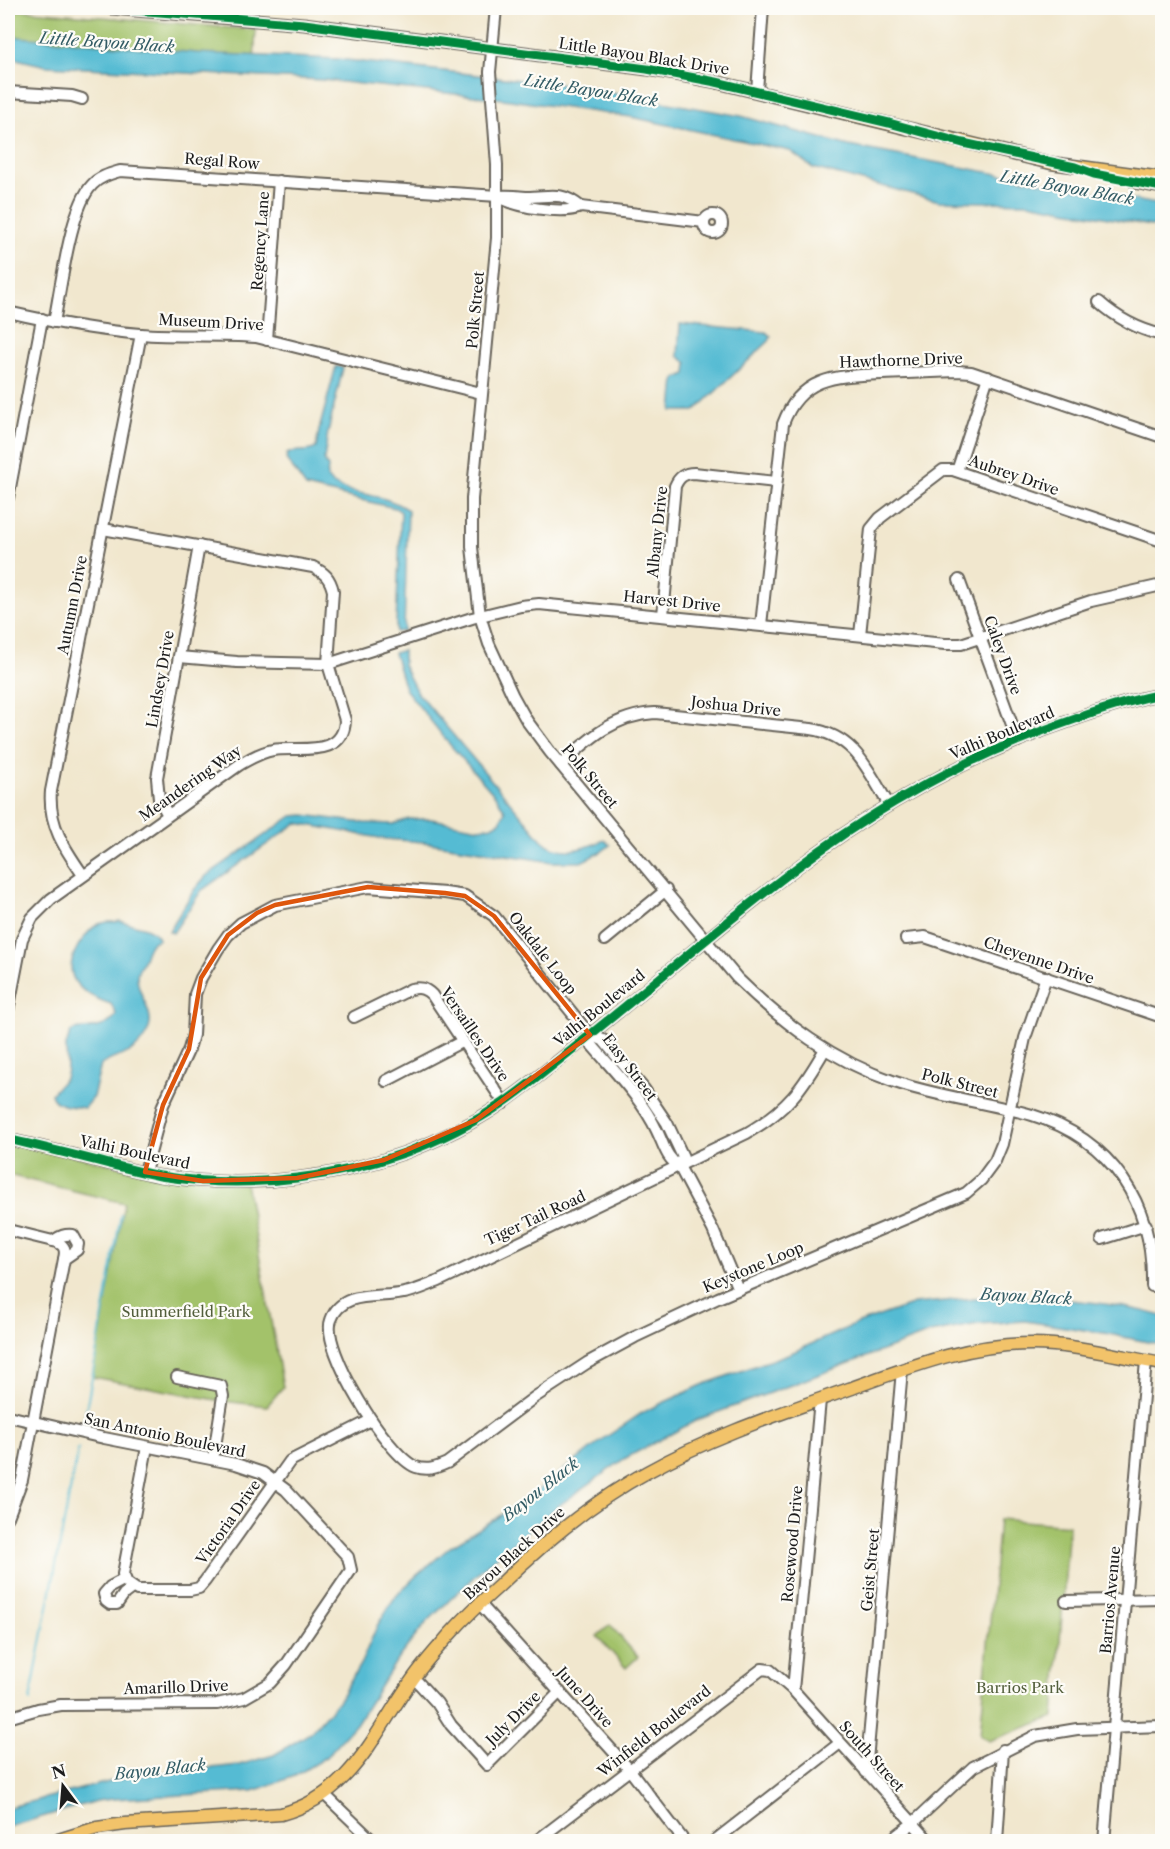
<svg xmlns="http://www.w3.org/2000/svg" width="1170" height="1849" viewBox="0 0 1170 1849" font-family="'Libre Caslon Text',serif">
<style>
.green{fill:#a3c26a;stroke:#606f43;stroke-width:1.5}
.water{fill:#55bbd3;stroke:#386c78;stroke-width:1.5}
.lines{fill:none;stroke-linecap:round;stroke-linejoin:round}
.stream{stroke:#55bbd3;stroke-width:2}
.minor-casing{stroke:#67635a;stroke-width:14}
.major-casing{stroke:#67635a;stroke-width:15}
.minor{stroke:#fff;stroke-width:10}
.major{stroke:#f2c36a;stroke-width:12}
.cycleway-casing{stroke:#fdfcf7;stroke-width:13}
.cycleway{stroke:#00873e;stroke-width:9}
.marked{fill:none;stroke:#de560d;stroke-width:4.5;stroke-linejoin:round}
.labels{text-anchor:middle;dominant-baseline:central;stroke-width:4.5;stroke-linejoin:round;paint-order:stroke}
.street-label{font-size:15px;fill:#1c1c1c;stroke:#fdfcf7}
.park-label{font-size:15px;fill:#525e3b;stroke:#fdfcf7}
.water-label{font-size:16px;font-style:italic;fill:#335c65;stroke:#fdfcf7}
</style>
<rect width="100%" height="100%" fill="#fdfcf7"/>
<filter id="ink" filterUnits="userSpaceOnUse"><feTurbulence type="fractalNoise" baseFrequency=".0167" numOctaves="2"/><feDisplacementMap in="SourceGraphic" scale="12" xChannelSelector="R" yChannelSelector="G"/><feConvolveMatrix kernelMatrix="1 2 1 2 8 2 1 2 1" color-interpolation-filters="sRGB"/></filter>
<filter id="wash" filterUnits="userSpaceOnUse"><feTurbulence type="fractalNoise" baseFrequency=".008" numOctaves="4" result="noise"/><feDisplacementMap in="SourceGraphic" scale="24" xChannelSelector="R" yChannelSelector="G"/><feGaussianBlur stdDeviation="1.35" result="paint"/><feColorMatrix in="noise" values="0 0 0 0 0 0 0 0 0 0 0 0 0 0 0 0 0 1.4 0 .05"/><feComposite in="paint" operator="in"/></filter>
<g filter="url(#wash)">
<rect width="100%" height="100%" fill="#f1e7ce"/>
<g class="green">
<path d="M8,9L256,30L254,61L8,38Z"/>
<path d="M8,1140L130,1169L246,1183L283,1387L267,1406L222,1401L92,1377L124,1203L8,1175Z"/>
<path d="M999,1519L1069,1525L1054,1717L989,1741L980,1735Z"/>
<path d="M610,1625L638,1657L626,1668L597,1636Z"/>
</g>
<g class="water">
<path d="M8,36L198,53L338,59L574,86L741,116L849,146L1162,205V228L1028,203L939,201L813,168L790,151L631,117L503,99L323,80L46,66L8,57Z"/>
<path d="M680,324L766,332L771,337L769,341L695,411H672L675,379L686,374L687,363L678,356Z"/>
<path d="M336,366L343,368L328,432L324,460L328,467L327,477C335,492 366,493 381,498C390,500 400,505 408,510L404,631L396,632V624L401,512L395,508L306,487L286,459L287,454C297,448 306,454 316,448L319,430Z"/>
<path d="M403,650V665L417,692L542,840C560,857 584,849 604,840L610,845L601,852L581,862H552L423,842L385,839L297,823L201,891L173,933L169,931L194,890L206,876L292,816L304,815L364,823L393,824L409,819H431L479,828L492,826L500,822L505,811L497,798L451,746L405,689L394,653Z"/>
<path d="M120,921C132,925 155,927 159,939C150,942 148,947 145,956C143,963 137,969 137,977C137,997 159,1014 146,1035C134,1057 119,1053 101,1065L93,1097L84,1108C72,1106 54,1107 51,1094L65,1078L67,1070L66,1046L70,1033L74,1030C88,1028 110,1029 116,1014L111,1004C83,995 59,979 78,946C83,939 89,929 97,925C104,921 112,923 120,921Z"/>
<path d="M985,1297C1045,1298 1105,1299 1162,1316V1345L1104,1333L1025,1321L978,1324L930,1333L697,1420L624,1459L557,1507L484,1567L426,1623L399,1657L356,1724L326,1757L295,1776L253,1791L113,1799L96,1801L8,1827V1809L14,1806L128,1777L239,1765L274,1755L310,1733L339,1700L361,1663L378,1624L395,1597L416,1576L450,1547L528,1498L606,1437L645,1411L702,1385L791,1353L856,1324L914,1304Z"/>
</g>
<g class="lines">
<g class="stream">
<path d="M84,1422L121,1214"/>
<path d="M30,1701L78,1449"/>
</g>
</g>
</g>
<g filter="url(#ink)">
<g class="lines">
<defs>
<g id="minor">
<path d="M496,8L490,72L497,165V238L472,499V547L480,616L489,644L513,696L527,721L550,752L737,978C783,1023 833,1061 895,1082C939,1097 986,1102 1032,1115C1112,1139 1154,1204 1152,1286"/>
<path d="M757,91L763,8"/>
<path d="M8,92L72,96L82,99"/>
<path d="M498,196C515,207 562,215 581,207L704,222"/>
<circle cx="713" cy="224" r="9"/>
<path d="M1099,302C1118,319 1137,329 1162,335"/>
<path d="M8,312C51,322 95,330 140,334C178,337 217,334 256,337L481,393"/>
<path d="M54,322C61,289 70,208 92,185C99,177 110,174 120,171L498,196C508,195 517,196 527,197C550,197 560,190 581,207"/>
<path d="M267,340L279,181"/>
<path d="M957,471L988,377"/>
<path d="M8,498L42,319"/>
<path d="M959,580L1018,741"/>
<path d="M663,615L675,486C679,477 684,473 694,473L776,482"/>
<path d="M761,625L783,424C801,375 838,376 882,374C907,373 932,372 957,371L971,372L1162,437"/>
<path d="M860,635L871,529L880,518L943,470H953L1162,541"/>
<path d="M179,657L237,662L328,664L472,618L521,606L539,604L945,644H961L1091,601L1162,585"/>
<path d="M561,765C589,738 615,715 655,713L811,729C856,736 868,771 889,805"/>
<path d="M168,815L159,799L157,778L199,546"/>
<path d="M83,875C65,849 48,825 51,791L141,334"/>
<path d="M906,939L925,937L1162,1017"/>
<path d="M605,940L666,890"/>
<path d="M8,1011L22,939L32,918L51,899L239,765C250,759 260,752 273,750C298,746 344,759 345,720L328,664L333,591C330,578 325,573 313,567L103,529"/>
<path d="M354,1017L411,989C420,987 425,988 432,995L504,1103"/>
<path d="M590,1035L603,1040L644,1089L667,1123L683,1157L679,1166"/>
<path d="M825,1049C802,1089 787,1110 747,1133L439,1281C428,1285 416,1291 404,1293C379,1299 342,1289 331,1320C320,1348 388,1457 416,1467C427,1471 436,1468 447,1463L535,1397L587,1363L635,1337L718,1298L966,1193L981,1180L995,1161L1002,1144L1025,1038L1046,977"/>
<path d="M386,1081L463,1041"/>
<path d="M8,1139C41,1147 75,1155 109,1164C126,1168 143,1173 160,1176C205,1183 251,1184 297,1178C369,1170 443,1144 503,1103C537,1079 569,1052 601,1026C667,973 731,917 799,866C885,801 979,751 1081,717C1107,708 1135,699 1162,694"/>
<path d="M145,1172L163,1105L189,1049L193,1035L195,994L201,978L218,949L228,935L241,923L275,905L368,887L445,893L465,896L494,916L590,1035L591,1044C614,1071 642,1099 657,1131C664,1145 666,1158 679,1166L713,1230L738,1289"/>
<path d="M8,1230L57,1242C65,1246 66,1250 64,1259"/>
<path d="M1102,1239L1146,1225"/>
<path d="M177,1377L221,1386L223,1396L213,1459"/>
<path d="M8,1416L104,1438L236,1464L263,1473L286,1490L348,1557L351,1570L286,1665L270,1683L244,1698L217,1704L61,1705L38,1709L8,1718"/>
<path d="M147,1447L123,1574L127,1583L137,1590H190L199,1588L205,1581L290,1461L371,1420"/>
<path d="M8,1517L22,1480L64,1259L77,1250L78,1244L73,1235C65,1234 60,1236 53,1241"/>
<path d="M125,1579L110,1587L104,1594L106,1601L110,1604H117L124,1594L132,1588"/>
<path d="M1066,1601L1162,1599"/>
<path d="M480,1604L629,1769L685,1842"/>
<path d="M414,1678L437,1703L451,1725L487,1765L560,1692"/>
<path d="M793,1690L820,1400"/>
<path d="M866,1772L902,1370"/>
<path d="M325,1795L374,1842"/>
<path d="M535,1842L762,1669L770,1670L793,1690L930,1842"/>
<path d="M713,1842L840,1743"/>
<path d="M888,1842L913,1823L973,1767L1035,1736L1077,1729L1162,1726"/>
<path d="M997,1842L1003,1750"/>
<path d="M1104,1842L1146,1361"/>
</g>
<g id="major">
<path d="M111,8L304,24L647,69L716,82L1051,163L1162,178"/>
<path d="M1134,182L1162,187"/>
<path d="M52,1842L97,1828L125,1824L281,1814C351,1795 372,1737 410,1683C422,1665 436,1650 450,1634C465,1617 482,1601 499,1586C545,1541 593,1501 649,1471C712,1436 782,1413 849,1389C910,1367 967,1344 1032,1344C1074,1344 1121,1357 1162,1364"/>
</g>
</defs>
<use href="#minor" class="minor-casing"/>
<use href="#major" class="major-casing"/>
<use href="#minor" class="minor"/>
<use href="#major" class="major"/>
<defs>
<g id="cycleway">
<path d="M111,8L304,24L647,69L716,82L889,123L963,143L1075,167L1094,174L1162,187"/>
<path d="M8,1139C41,1147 75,1155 109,1164C126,1168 143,1173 160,1176C205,1183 251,1184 297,1178C369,1170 443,1144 503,1103C537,1079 569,1052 601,1026C667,973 731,917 799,866C885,801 979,751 1081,717C1107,708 1135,699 1162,694"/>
</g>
</defs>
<use href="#cycleway" class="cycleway-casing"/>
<use href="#cycleway" class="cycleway"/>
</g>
</g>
<path class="marked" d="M368,887L445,893L465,896L494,916L590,1035L476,1120L384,1160L297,1178L203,1181L145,1172L163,1105L189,1049L201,978L228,935L257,913L275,905Z"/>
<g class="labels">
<g class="street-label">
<text transform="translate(644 56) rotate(9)">Little Bayou Black Drive</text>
<text transform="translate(222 161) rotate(4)">Regal Row</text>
<text transform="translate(260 241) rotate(-86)">Regency Lane</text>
<text transform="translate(475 310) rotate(-85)">Polk Street</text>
<text transform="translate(211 322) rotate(3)">Museum Drive</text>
<text transform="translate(901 360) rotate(-2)">Hawthorne Drive</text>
<text transform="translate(1014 475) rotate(19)">Aubrey Drive</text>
<text transform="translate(657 532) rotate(-84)">Albany Drive</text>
<text transform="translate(672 601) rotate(6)">Harvest Drive</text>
<text transform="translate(72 605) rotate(-79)">Autumn Drive</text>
<text transform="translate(1003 655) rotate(70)">Caley Drive</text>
<text transform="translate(160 679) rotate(-80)">Lindsey Drive</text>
<text transform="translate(736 706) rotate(6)">Joshua Drive</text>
<text transform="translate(1002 733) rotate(-23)">Valhi Boulevard</text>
<text transform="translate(590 776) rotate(50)">Polk Street</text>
<text transform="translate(190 783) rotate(-35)">Meandering Way</text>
<text transform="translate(543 953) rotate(52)">Oakdale Loop</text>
<text transform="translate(1039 960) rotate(19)">Cheyenne Drive</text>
<text transform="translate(599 1008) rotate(-39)">Valhi Boulevard</text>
<text transform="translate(475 1034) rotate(56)">Versailles Drive</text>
<text transform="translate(630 1067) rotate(53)">Easy Street</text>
<text transform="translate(960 1083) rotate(14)">Polk Street</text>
<text transform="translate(135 1152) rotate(12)">Valhi Boulevard</text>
<text transform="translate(535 1218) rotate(-25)">Tiger Tail Road</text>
<text transform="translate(753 1267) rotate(-23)">Keystone Loop</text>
<text transform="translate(165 1435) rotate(12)">San Antonio Boulevard</text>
<text transform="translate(228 1522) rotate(-55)">Victoria Drive</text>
<text transform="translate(792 1544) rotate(-85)">Rosewood Drive</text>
<text transform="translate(514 1553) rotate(-42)">Bayou Black Drive</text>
<text transform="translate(870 1570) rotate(-85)">Geist Street</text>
<text transform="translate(1110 1600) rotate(-85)">Barrios Avenue</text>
<text transform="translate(176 1687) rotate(-2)">Amarillo Drive</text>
<text transform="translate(585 1697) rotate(48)">June Drive</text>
<text transform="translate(513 1718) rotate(-45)">July Drive</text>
<text transform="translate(654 1731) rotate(-38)">Winfield Boulevard</text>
<text transform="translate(872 1756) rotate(48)">South Street</text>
</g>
<g class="park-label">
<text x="186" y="1311">Summerfield Park</text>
<text x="1020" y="1687">Barrios Park</text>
</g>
<g class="water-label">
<text transform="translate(107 42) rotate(4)">Little Bayou Black</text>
<text transform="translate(591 90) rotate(9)">Little Bayou Black</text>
<text transform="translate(1067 187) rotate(10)">Little Bayou Black</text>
<text transform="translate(1026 1296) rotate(3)">Bayou Black</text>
<text transform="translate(540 1489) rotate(-38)">Bayou Black</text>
<text transform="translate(160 1769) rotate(-6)">Bayou Black</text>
</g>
</g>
<rect width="1170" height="1849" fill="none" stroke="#fdfcf7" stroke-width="30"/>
<g transform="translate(63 1786) rotate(344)" stroke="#fdfcf7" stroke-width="4.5" paint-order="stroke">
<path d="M0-4.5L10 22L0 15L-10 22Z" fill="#1c1c1c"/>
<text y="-9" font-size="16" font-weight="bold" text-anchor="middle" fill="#1c1c1c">N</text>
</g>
</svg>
